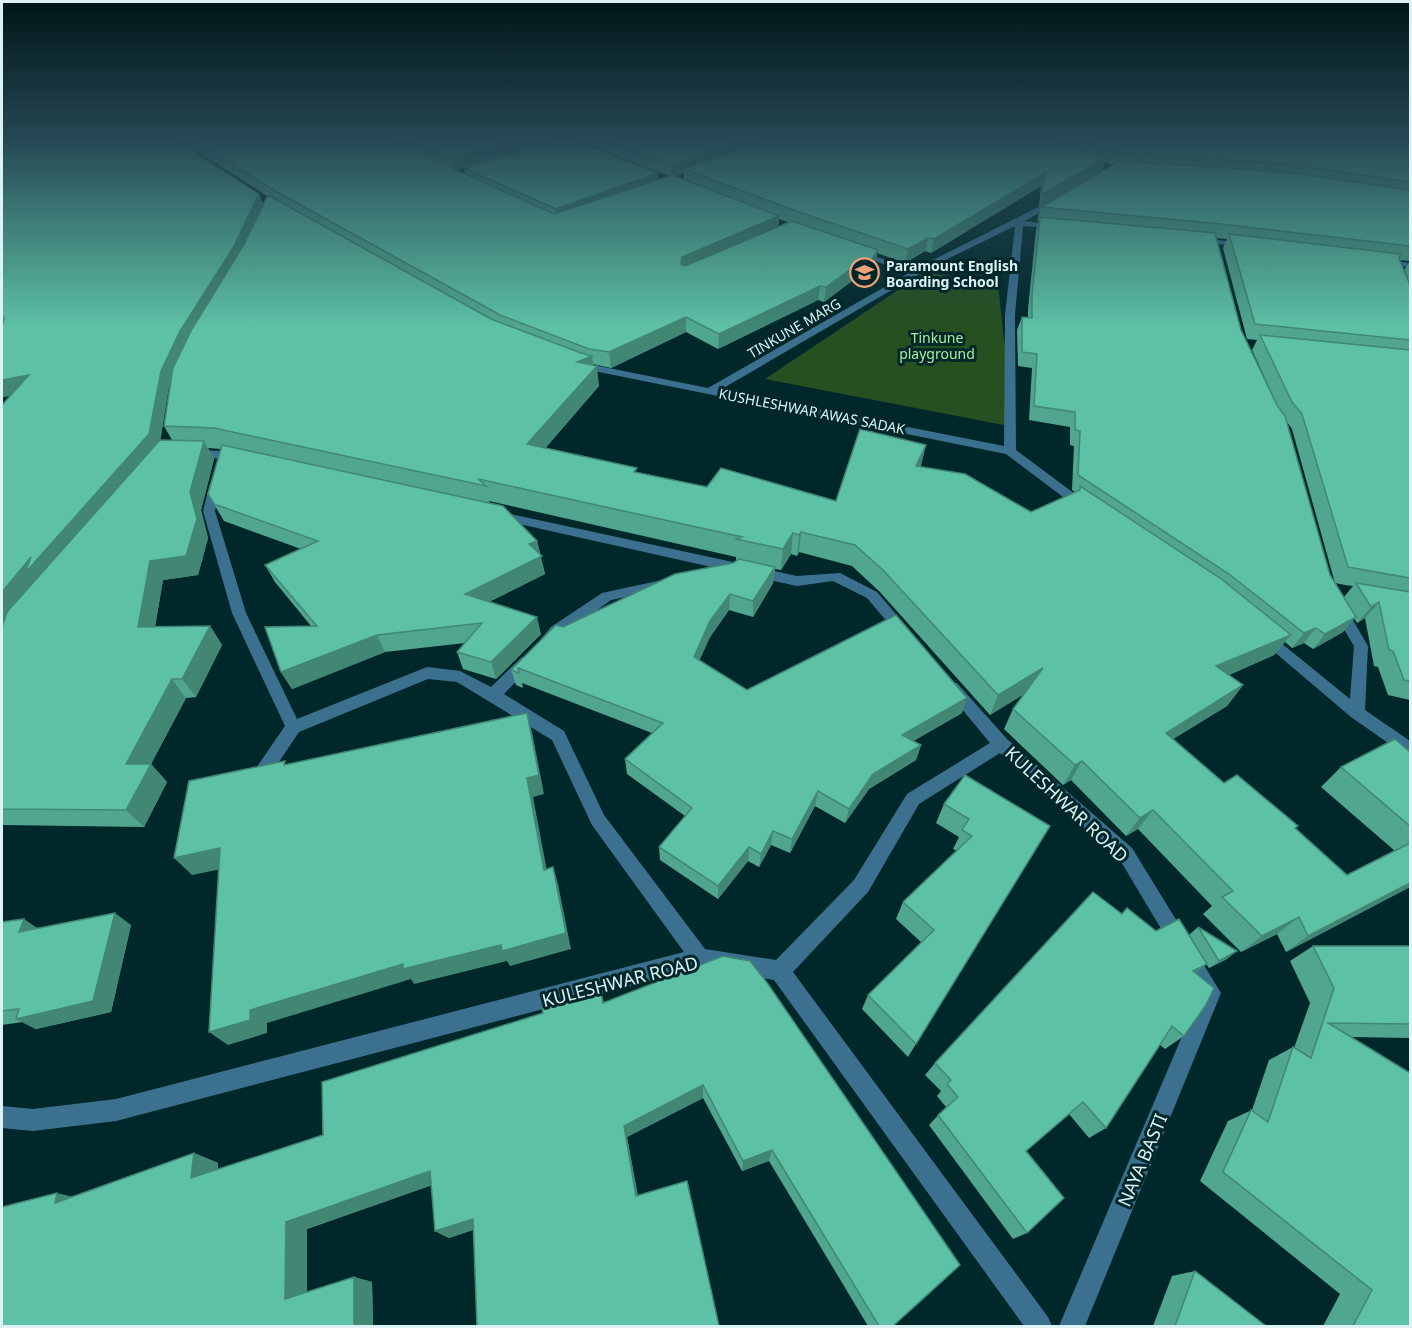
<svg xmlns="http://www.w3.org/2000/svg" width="1412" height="1328" viewBox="0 0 1412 1328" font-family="'Noto Sans',sans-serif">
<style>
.green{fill:#265020}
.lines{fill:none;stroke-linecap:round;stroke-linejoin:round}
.street{fill:#3b718f;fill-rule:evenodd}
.wall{fill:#50a68e;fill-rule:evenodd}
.shaded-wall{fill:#418774}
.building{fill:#5dc1a5;stroke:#418774;stroke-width:1.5}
.labels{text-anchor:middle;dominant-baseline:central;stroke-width:6;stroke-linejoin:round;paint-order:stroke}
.far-poi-label{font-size:14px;font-weight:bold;fill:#ddf2f4;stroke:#00282b;text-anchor:start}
.far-street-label{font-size:14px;fill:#ddf2f4;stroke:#00282b}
.far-park-label{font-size:14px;fill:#a4ee9a;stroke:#00282b}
.near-street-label{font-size:18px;fill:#ddf2f4;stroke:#00282b}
</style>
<rect width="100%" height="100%" fill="#00282b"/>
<path class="green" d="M925,272L998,285L1014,427L765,379Z"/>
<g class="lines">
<g class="street">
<path d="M1054,199L1061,201L1025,221L1057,225H1060V229L1023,226L1015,315L1016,450L1087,503L1089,506L1087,509H1079L1006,454L579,368L574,365L579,362L708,388L909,273L855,254V250L915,269ZM1015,226L1005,315L1004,446L720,390L933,266Z"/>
<path d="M1198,238L1245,243L1249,245L1245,247L1195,242L1194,240Z"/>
<path d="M1382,259L1410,263V267L1379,264L1378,262Z"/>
<path d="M191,450L224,451L242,455L244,457L238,461L187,455V451Z"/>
<path d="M216,479L222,483L215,511L246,613L297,719L427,667L460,671L491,687L522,657H532L534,661L532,665L504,694L564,731L604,815L705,949L776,960L854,880L907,794L990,743L947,691L944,687L947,683H957L1007,739L1132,848L1221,993L1085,1326H1059L1200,994L1120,860L1000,753L919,804L868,892L793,972L1048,1317L1052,1326H1024L774,980L700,968L116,1121L33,1131L2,1128V1106L33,1109L116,1099L684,952L592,825L552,740L457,682L428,679L299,732L266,781L260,783L254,781L252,776L254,771L285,726L232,613L203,511L210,483Z"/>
<path d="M496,511L797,576L840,573L877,592L912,633L910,637H900L867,598L833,581L797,586L492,518L490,515Z"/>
<path d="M662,580L667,582L669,585L667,588L611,600L553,643L548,644L541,639L551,627L602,593Z"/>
<path d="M1339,604L1344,605L1368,646L1365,710L1410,741V756L1404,754L1351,717L1258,638L1260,634H1270L1350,699L1354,646L1332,609Z"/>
</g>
</g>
<g class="wall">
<path d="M2,142L259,194L263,204L267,196L182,142H551L456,170L465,174L464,168L658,173V179L668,176L582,142H1410V700L1388,695L1378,667L1374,666L1365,618L1357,623L1354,618L1343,632L1313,649L1304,643L1292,648L1285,642L1274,655L1229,675L1243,685L1227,706L1173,739L1224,783L1295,829L1347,875L1395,851L1321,787L1341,767L1410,752V887L1286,952L1277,934L1241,952L1203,914L1212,906L1138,829L1126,836L1071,780L1063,785L1004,729L1013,709L1024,694L990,715L879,591L852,566L799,552L797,556L791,554L781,570L775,569L773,583L753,617L729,610L710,637L699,661L747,690L962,713L913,741L921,745L916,760L869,789L845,823L815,806L790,853L771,845L759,867L748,861L718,899L660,860L659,847L685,816L627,774L625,759L652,733L522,683L523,688L516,685L511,670L563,627L733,563L736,561V557L489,501L490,503L537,541L545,574L489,602L541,634L496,679L463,669L457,652L465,643L385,652L292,689L281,672L311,626L275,582L265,565L301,549L224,521L208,494L221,449L208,448L214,459L201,510L208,538L198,575L163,580L155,627L210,626L222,645L196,697L186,698L151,764L167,782L144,827L2,825V627L10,396L2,397ZM1105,162L1113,165L1041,207L1037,221H1039L1036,230L1028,309V317H1022L1017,330L1018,366L1032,368L1029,420L1070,427V445L1074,446L1072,490L1075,492L1031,512L920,466L836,501L707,487L637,472L545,448L599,386L593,364L611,368L686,332L718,349L818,300L824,302L852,281L863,285L875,264L877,253L905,263L925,251L931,253L1041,186L1039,207L1102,171ZM684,173V179L676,176ZM779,219L788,222L778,227ZM1216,238L1227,239L1223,248L1247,339L1257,340L1252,350L1278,407L1241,330ZM1400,260L1410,261L1404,270ZM170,383L164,426L172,440H160L169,386ZM1287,422L1292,429L1335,583L1330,575ZM1335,583L1345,585L1353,586L1344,597Z"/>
<path d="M944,804L1050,826L908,1057L862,1009L868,995L922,943L896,919L903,902L957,851L953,849L959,837L936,823Z"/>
<path d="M1127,908L1156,931L1189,935L1198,927L1227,959L1209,968L1206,964L1196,973L1184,1036L1165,1049L1160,1045L1106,1128L1089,1138L1069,1114L1026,1151L1027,1233L1013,1239L929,1125L946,1107L937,1096L941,1091L925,1075L935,1063L1122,914Z"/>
<path d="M2,922L38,928L131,925L111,1012L36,1029L22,1022L2,1025Z"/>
<path d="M1313,946H1410V1038L1352,1037L1410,1326H1323L1340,1294L1200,1181L1228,1121L1252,1110L1269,1060L1293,1047L1294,1048L1310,1003L1290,961Z"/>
<path d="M723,956L893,1326H868L769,1161L742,1171L703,1098L627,1137L638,1196L719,1326L473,1230L449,1238L435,1231L432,1185L307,1229V1292L354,1277L372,1282L373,1326H2L72,1197L194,1153L218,1163V1169L323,1135L543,1013L601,993L604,1003Z"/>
<path d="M1195,1271L1266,1326H1153L1172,1276Z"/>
</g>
<g class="shaded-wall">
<path d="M507,142H551L453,171L451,158Z"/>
<path d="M737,142H770L684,169V173L672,178V165Z"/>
<path d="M1106,158L1102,171L1039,207L1042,194Z"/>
<path d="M658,173L659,182L557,218L556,209Z"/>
<path d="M1045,173L1041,186L931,253L934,239Z"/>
<path d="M259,194L264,207L239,262L188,346L169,386L159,450L2,627V592L31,557L161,371L180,331Z"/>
<path d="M779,216L778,229L682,271L681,264L682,257Z"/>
<path d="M928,238L925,251L905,263L908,249Z"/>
<path d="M878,250L875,264L863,285L865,270Z"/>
<path d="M854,267L852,281L824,302L826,287Z"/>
<path d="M820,286L818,300L718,349L719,334Z"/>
<path d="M686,317V332L611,368L609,352Z"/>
<path d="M592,356L594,369L597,366L599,386L531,465L527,444L577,362Z"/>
<path d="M29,375L40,391L2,397V380Z"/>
<path d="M204,441L214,459L201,510L208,538L198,575L163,580L152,645L138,627L150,561L190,492Z"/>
<path d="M926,445L921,466L912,486L916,466Z"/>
<path d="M801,532L799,552L797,556L799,535Z"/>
<path d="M793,533L791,554L781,570L783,549Z"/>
<path d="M537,541L545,574L470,611L465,594L529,544Z"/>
<path d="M775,567L773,583L753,617V601Z"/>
<path d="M730,594L729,610L710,637L694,672V657L710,621Z"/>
<path d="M1379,602L1365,618L1357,623L1371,607Z"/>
<path d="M537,617L541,634L496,679L491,662Z"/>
<path d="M1356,617L1343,632L1313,649L1325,634Z"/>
<path d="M210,626L222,645L196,697L182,679Z"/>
<path d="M1316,628L1304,643L1292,648L1304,633Z"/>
<path d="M377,635L385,652L292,689L281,672Z"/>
<path d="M1291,635L1274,655L1202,686L1216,666Z"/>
<path d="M1043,668L1033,688L990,715L998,695Z"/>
<path d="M172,679L186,698L151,764L167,782L144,827L126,810V764Z"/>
<path d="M1243,685L1227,706L1152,752L1166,733Z"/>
<path d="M967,698L962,713L898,750L902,735Z"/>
<path d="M527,713L532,732L544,794L533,797L550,887L544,870L527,778Z"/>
<path d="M921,745L916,760L869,789L845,823L849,809L873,774Z"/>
<path d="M1082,761L1071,780L1063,785L1075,765Z"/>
<path d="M818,791L815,806L790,853L792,839Z"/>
<path d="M1153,810L1138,829L1126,836L1140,818Z"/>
<path d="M773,831L771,845L759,867L761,854Z"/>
<path d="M749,847L748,861L718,899V886Z"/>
<path d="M220,848L236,866L192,875L174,858Z"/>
<path d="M553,867L558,884L571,949L510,966L507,961L414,984L411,979L267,1023V1033L228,1045L209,1032L250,1010L403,964Z"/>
<path d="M1410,883V887L1286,952L1308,936Z"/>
<path d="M115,913L131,925L111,1012L36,1029L16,1019Z"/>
<path d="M1299,917L1277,934L1241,952L1262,936Z"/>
<path d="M24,919L43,932H19Z"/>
<path d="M1237,951L1227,959L1209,968L1219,961Z"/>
<path d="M1207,964L1188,979L1193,971Z"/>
<path d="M703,1085V1098L627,1137L639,1205L636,1196L624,1126Z"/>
<path d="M772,1150L769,1161L742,1171L743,1161Z"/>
<path d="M194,1153L218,1163L216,1188L191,1178Z"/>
<path d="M430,1171L444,1181L307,1229V1303L285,1299L286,1222Z"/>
<path d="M57,1193L90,1201L55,1203Z"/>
<path d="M473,1219L484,1226L449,1238L435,1231Z"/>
<path d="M354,1277L372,1282L373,1326H354Z"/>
</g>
<g class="building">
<path d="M2,142H179L259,194L233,248L180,331L161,371L149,434L25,573L31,557L2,592V405L29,375L2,380V326L4,318L2,320Z"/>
<path d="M197,142H394L554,214L672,175L779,216L682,257L681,264L685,266L792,221L878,250L865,270L854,267L826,287L820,286L719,334L686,317L609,352L589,349L500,315L270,188Z"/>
<path d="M414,142H507L451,158Z"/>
<path d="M554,142H577L658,173L556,209L464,168Z"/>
<path d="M612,142H737L672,165Z"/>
<path d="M760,142H1050L1106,158L1042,194L1045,173L934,239L928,238L908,249L796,211L684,169Z"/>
<path d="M1081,142H1297L1305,143V142H1410V182L1287,164L1119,152Z"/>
<path d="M1120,161L1287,172L1410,190V246L1221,224L1041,207Z"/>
<path d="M268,195L491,319L581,353L592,356L577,362L597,366L527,444L637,468L634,472L707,487L721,468L836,501L860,429L926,445L916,466L965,474L1031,512L1080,490V486L1220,578L1291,635L1216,666L1243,685L1166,733L1224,783L1237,775L1298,826L1295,828L1347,875L1410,843V883L1308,936L1299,917L1262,936L1222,897L1233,891L1153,810L1140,818L1082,761L1075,765L1013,709L1043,668L998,695L883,570L855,545L801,532L799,535L793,533L783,549L736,539L742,537L478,479L486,486L214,428L164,426L173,368L192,329L243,246Z"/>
<path d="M1040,217L1215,233L1241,330L1277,405L1285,416L1330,575L1356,617L1325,634L1316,628L1304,633L1229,574L1078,475L1080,431L1075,430V412L1034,406L1037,354L1022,352V317L1032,318V295Z"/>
<path d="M1229,234L1401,254L1399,258L1410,285V340L1255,324Z"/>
<path d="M1260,335L1410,350V578L1348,567L1302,414L1292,402Z"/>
<path d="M160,440L204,441L190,492L197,519L186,556L150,561L138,627L210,626L182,679H172L126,764H151L126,810L2,809V627L7,612Z"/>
<path d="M222,445L503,506L537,541L529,544L542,556L465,594L537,617L491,662L457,652L482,623L377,635L281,672L265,627L317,626L265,565L318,541L214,504L208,494Z"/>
<path d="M739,559L775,567L753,601L730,594L710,621L694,657L747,690L896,615L967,698L902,735L921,745L873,774L849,809L818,791L792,839L773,831L761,854L749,847L718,886L659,847L692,808L625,759L663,723L518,668L519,673L511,670L556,625L563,627L675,574L733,563Z"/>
<path d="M1356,583L1410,592V681L1404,680L1393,651L1389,650L1379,602L1371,607Z"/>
<path d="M527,713L539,775L527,778L544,870L553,867L566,933L502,951L501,945L403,969V964L250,1010V1020L209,1032L220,848L174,858L189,781L285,761L284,765Z"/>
<path d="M1395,739L1410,752V826L1341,767Z"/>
<path d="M965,775L1050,826L916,1044L868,995L934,930L903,902L972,836L962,830L969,819L944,804Z"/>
<path d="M1093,892L1122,914L1127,908L1156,931L1179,919L1207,964L1193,971L1214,988L1206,1005L1184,1036L1172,1026L1106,1128L1083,1102L1026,1151L1064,1198L1027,1233L938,1115L958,1097L947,1084L951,1080L935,1063Z"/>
<path d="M115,913L93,1001L16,1019L19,1009L2,1011V922L24,919L19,932Z"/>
<path d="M1198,927L1237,951L1219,961Z"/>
<path d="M1313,946H1410V1024L1328,1023L1410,1073V1326H1353L1372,1290L1223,1172L1251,1110L1268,1122L1293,1047L1311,1058L1334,988Z"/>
<path d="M723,956L750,961L768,984L960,1265L893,1326H879L772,1150L743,1161L703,1085L624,1126L636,1196L687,1181L719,1326H477L473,1219L435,1231L430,1171L286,1222L285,1299L354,1277V1326H2V1207L57,1193L55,1203L194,1153L191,1178L323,1135L322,1082L543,1013L542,1007L601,993L603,1003Z"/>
<path d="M1195,1271L1266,1326H1175Z"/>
</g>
<linearGradient id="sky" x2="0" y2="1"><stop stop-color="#001618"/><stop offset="0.43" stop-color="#264855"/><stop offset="1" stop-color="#264855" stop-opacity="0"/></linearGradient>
<rect width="1412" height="328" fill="url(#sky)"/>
<defs>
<symbol id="school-ring" viewBox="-11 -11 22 22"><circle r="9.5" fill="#00282b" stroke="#f0a279" stroke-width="1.5"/><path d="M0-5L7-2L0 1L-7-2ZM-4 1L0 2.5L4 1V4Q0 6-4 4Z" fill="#f0a279"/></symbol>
</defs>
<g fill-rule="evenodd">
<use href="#school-ring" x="848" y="256" width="33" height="33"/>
</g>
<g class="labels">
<g class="far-poi-label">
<text x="886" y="265">Paramount English<tspan x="886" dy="16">Boarding School</tspan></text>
</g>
<g class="far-street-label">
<text transform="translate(794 328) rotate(-30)">TINKUNE MARG</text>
<text transform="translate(812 411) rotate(11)">KUSHLESHWAR AWAS SADAK</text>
</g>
<g class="far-park-label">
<text x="937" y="337">Tinkune<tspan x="937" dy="16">playground</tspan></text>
</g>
<g class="near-street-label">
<text transform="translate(1067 804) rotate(43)">KULESHWAR ROAD</text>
<text transform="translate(620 981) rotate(-14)">KULESHWAR ROAD</text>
<text transform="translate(1142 1160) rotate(-67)">NAYA BASTI</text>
</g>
</g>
<rect width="1412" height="1328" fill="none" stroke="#ddf2f4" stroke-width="6"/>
</svg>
